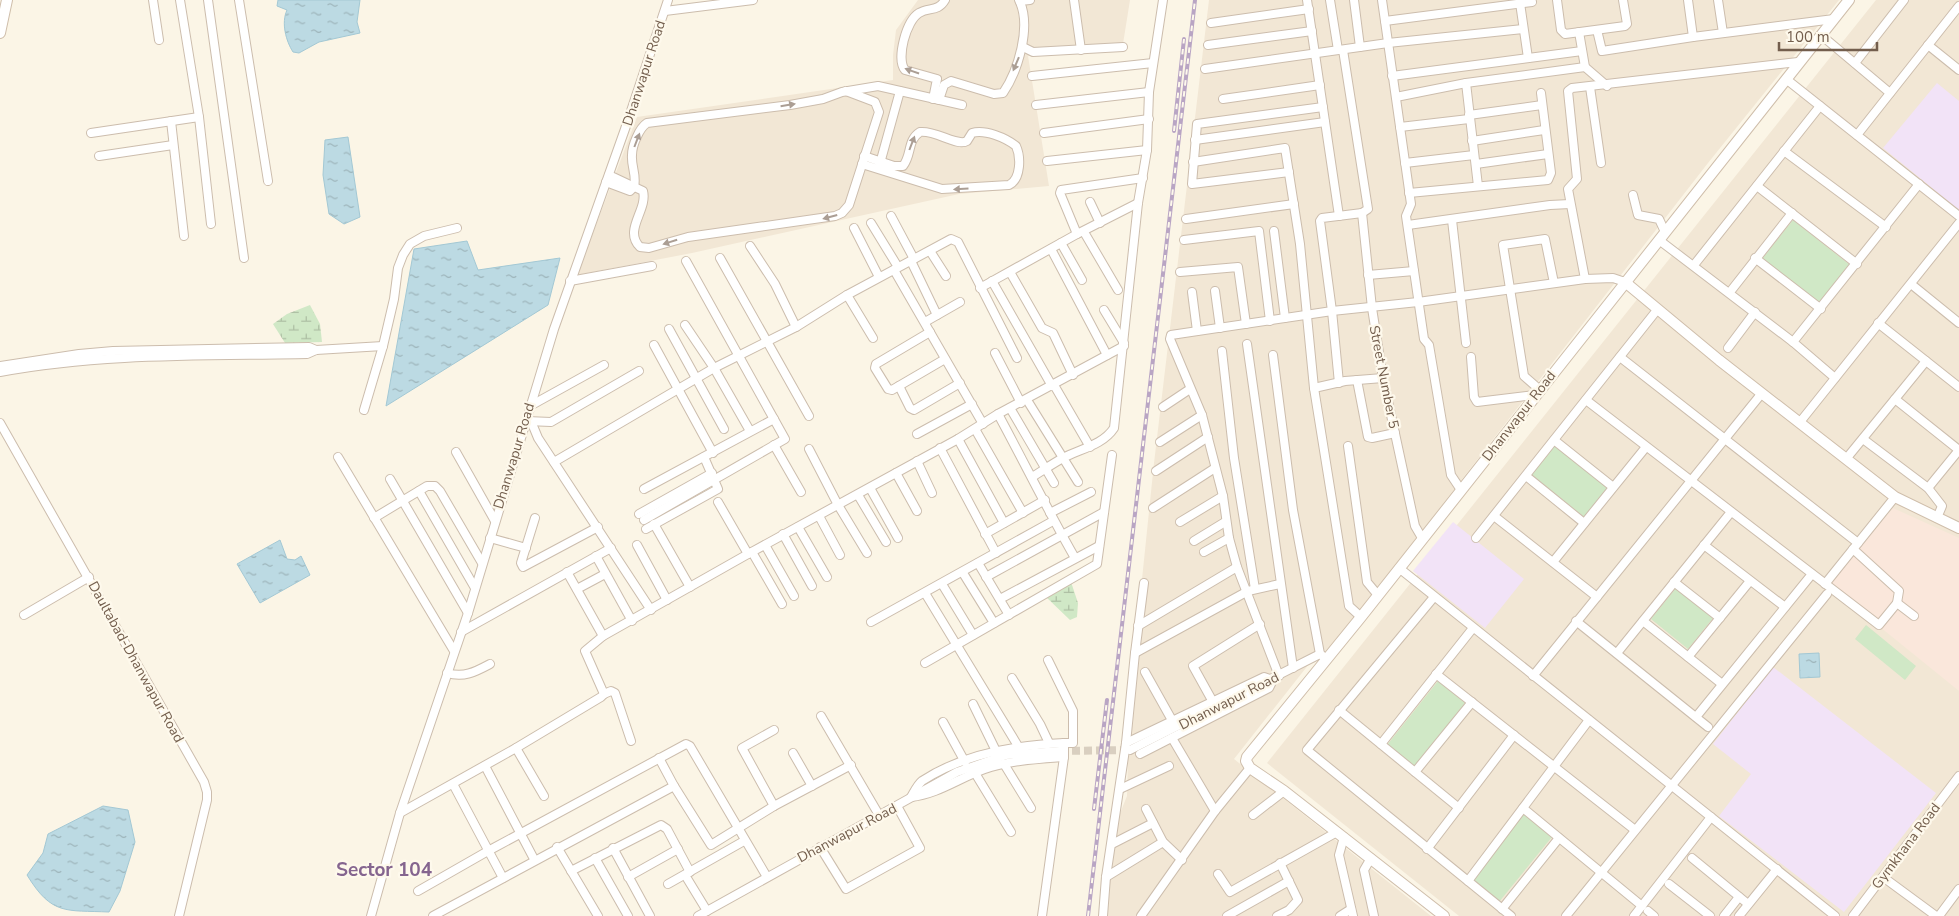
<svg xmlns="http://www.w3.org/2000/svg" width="1959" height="916" viewBox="0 0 1959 916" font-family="'Nunito Sans',sans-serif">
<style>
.residential{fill:#f2e7d5}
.commercial{fill:#fae7db}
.education{fill:#f2e3f7}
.wetland{fill:url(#wetland-marsh)}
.park{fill:#d0e8c6}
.water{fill:url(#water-ripples);stroke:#a3c8d4}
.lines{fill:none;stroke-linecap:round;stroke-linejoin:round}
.street-tunnel{stroke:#d9cfc0;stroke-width:8;stroke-dasharray:8 4;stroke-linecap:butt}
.street-casing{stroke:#ccbdad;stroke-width:10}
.secondary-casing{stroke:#cfbeab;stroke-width:12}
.street{stroke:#fff;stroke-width:8}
.secondary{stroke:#fff;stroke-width:10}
.rail-casing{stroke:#b9a5c4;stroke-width:4}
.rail{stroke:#fef9ec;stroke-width:2;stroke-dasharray:5.5;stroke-linecap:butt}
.oneway{fill:#ab9e94}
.labels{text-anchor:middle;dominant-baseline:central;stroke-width:4.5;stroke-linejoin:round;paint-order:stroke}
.street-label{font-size:14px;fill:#735e4d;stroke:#fef9ec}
.district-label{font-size:19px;font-weight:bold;fill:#85658f;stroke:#fef9ec}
</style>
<defs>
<pattern id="wetland-marsh" width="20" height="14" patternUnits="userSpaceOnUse" patternTransform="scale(1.25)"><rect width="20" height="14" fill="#d0e8c6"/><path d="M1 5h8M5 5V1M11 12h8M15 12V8" fill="none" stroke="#adbfa3"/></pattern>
<pattern id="water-ripples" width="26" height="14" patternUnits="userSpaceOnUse" patternTransform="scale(1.25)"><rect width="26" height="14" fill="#bcdae3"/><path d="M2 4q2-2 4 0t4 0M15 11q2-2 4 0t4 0" fill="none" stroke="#9db4ba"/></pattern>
</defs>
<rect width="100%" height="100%" fill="#fbf5e6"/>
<g class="residential">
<path d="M918,0H1130L1122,50L1028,56L1049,186L959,194L692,253L577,275L637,117L893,80V55L896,30Z"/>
<path d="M1209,0H1839L1708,163L1326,654L1125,744L1154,463Z"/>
<path d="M1876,0H1959V916H1459L1267,763Z"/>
<path d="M1309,664L1234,759L1431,916H1103L1107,846L1127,796L1128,754Z"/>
</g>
<path class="commercial" d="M1893,508L1959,538V691L1828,585Z"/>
<g class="education">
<path d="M1937,83L1959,101V210L1883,148Z"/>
<path d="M1453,522L1524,579L1485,628L1413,571Z"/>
<path d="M1773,667L1936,793L1844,912L1719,816L1751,774L1713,744Z"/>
</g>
<g class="wetland">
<path d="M310,305L320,324L322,342L285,343L273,324L287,314Z"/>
<path d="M1071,582L1078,603L1077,617L1070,620L1045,596Z"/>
</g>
<g class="park">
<path d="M1793,220L1850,265L1818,304L1762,259Z"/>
<path d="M1555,444L1608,487L1584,517L1531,474Z"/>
<path d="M1676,588L1713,618L1688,649L1651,619Z"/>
<path d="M1866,625L1916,666L1905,680L1855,639Z"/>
<path d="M1438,681L1465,703L1414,767L1387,745Z"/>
<path d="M1524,814L1552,837L1499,902L1470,879Z"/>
</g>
<g class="water">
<path d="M278,0H360L357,22L360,33L319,42L299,53L293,52C286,41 281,23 287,10L277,6Z"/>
<path d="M348,137L360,217L344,224L329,214L323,175L325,140Z"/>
<path d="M467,241L478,270L560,258L548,305L386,406L414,249Z"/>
<path d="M280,540L287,559L295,560L301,556L310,575L260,603L237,564Z"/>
<path d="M1819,653L1820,677L1800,678L1799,654Z"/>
<path d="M103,806L128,810L135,842L120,891L109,912C66,910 52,916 27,875L43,853L48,834Z"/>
</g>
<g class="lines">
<path class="street-tunnel" d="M1060,751L1130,750"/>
<defs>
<g id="street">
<path d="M153,0L159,40"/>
<path d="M180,0L199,117L211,224"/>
<path d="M208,0L244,258"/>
<path d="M239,0L268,181"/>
<path d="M1074,0L1081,50"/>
<path d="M1307,0L1339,216"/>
<path d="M1330,0L1338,50"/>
<path d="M1354,0L1360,47"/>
<path d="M1382,0L1411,204L1406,216L1424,339L1429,345L1451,475L1461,490"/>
<path d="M1557,0L1561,30L1565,34L1625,26L1627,24L1623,0"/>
<path d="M1688,0L1693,37"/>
<path d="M1718,0L1723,33"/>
<path d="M1020,1L1030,0"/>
<path d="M1520,3L1528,58"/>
<path d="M665,11L753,0"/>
<path d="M1385,21L1532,2"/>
<path d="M1211,23L1309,9"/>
<path d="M1597,30L1602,51L1693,37L1834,19"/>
<path d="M1579,32L1585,67L1607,86"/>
<path d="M1821,35L1890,93"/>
<path d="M1208,45L1312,31"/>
<path d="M1928,45L1959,70"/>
<path d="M1023,47L1033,52L1123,47"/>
<path d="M1855,63L1904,0"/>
<path d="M1205,69L1388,43L1523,29"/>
<path d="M1032,76L1153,63"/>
<path d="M1392,76L1582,51"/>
<path d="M1786,79L1959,216"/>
<path d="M1466,83L1478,186"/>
<path d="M1590,87L1601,163"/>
<path d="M1396,97L1466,83L1585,67"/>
<path d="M933,99L937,79L905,70C896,59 906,21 919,13C929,7 938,12 945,0"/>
<path d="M1223,99L1320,85"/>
<path d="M939,100L944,85L951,81L994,94L1003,93C1018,71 1032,26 1019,0"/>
<path d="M1036,105L1149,92"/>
<path d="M1469,115L1542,105"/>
<path d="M171,121L184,236"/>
<path d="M1400,127L1469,119"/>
<path d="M91,133L199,117"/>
<path d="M1044,133L1149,119"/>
<path d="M1857,135L1959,6"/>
<path d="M1195,140L1325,122"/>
<path d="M1472,141L1544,130"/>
<path d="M1784,151L1886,227"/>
<path d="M99,156L173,145"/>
<path d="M1047,161L1147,150"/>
<path d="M1193,162L1285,148L1300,244L1314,388L1349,606L1361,617"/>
<path d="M1405,163L1474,155"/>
<path d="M862,164L942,189L1009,185C1021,179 1021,157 1016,146C1006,138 985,129 972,133L967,141C957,147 936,130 920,132C907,140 912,155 903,166H894L864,156"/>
<path d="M1476,164L1548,154"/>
<path d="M879,167L900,91"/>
<path d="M1289,172L1192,184L1197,124L1323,107"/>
<path d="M609,175L643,191C648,210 623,230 640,247L649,248L688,237L835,216L842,213L849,205L879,112L875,102L846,91"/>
<path d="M606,182L630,191L634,187"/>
<path d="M1757,186L1857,264"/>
<path d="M634,187C637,175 631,167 632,155C632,146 639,128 647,123L790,105L823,99L842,92L878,86L962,105"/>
<path d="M1409,193L1548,180L1551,173L1541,93"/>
<path d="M1633,195L1638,215L1659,219L1665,232"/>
<path d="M1090,202L1100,223"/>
<path d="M1362,213L1372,308L1383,378L1415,526L1422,538"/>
<path d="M891,216L914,259"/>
<path d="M1186,219L1294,204"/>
<path d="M1452,220L1466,343"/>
<path d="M871,223L898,267"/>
<path d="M1408,225L1550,205L1570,204"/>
<path d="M854,228L879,277"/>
<path d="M1274,231L1285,318"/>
<path d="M1084,232L1118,290"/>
<path d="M1077,234L1060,193L1061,190L1143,178"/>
<path d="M1184,240L1259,231L1270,321"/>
<path d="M1659,240L1793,342L1835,378"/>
<path d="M1061,243L1082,280"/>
<path d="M750,246L775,284L796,327"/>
<path d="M1051,249L1107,355"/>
<path d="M930,251L946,276"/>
<path d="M720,258L809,416"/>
<path d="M1755,258L1821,309"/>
<path d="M911,261L937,315"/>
<path d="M1694,265L1820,106"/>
<path d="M894,270L983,424"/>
<path d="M1010,272L1042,328L1053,333L1073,375"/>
<path d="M1180,272L1238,267L1246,324"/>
<path d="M1368,275L1414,271"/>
<path d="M1585,279L1568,189L1577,179L1568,91L1572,88L1798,62"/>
<path d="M570,281L652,266"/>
<path d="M992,281L1052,386"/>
<path d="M1911,284L1959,323"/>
<path d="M980,288L1077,234L1138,203"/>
<path d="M1215,291L1220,328"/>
<path d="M1192,292L1197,331"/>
<path d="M1730,292L1792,213"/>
<path d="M847,295L873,338"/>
<path d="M1104,310L1124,343"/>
<path d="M925,322L960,302"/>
<path d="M1878,323L1959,387"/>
<path d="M685,325L714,368L750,431"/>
<path d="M669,329L724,429"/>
<path d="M930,332L876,364L875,368L888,389L892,390L945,359"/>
<path d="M1793,342L1919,184"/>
<path d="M1247,344L1293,668"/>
<path d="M654,345L713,453"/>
<path d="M1728,348L1755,312"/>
<path d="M1222,351L1234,458L1255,589"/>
<path d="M995,353L1021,403"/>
<path d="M1273,355L1293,510L1320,654"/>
<path d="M1471,357L1474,397L1477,402L1535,395"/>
<path d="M1620,357L1858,543"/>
<path d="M0,366L79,354L113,351L309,347L316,350"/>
<path d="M0,372C101,353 204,356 307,354L316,350L383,346"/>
<path d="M1357,380L1368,437L1372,438L1395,433"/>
<path d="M1339,383L1332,311L1320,221L1322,218L1362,213L1368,209L1343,50"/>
<path d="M1054,385L1090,447"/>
<path d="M899,386L910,408L914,410L960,383"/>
<path d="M1314,388L1345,381L1383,378"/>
<path d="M1540,390L1524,376L1503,245L1545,239L1554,283"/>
<path d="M1895,399L1959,450L1928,488"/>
<path d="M1027,400L1078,482"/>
<path d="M1586,400L1879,625L1897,603L1899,591L1853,549"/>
<path d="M530,406L604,365"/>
<path d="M1163,407L1190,389"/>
<path d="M1010,408L1054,483"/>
<path d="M364,410L383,346L394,299L398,268L403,255L410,244L424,236L457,228"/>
<path d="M998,414C1024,462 1048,511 1075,558"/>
<path d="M527,421L551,422L639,371"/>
<path d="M531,421L538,438L651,610"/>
<path d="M1800,422L1959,223"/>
<path d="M0,423L204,782L207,792V800L179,916"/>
<path d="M975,429L1023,513"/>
<path d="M917,434L972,404"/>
<path d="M958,439L1004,523"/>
<path d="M1863,439L1928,488L1942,506L1937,518"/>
<path d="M1554,440L1613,487"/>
<path d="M1160,442L1202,415"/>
<path d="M774,445L801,492"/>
<path d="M1348,446L1367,582L1377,594"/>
<path d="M940,448L996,553"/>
<path d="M809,449L838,505L867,553"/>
<path d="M456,452L495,521"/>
<path d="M338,457L454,651"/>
<path d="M1846,459L1926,361"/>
<path d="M917,461L932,493"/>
<path d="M554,462L714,368L796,327L847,295L951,239L958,242L1017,358"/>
<path d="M1156,471L1208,437"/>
<path d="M896,473L917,511"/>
<path d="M1526,476L1584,523"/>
<path d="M1032,477C1042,471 1052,464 1063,458C1080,449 1103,445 1114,428L1138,203L1147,150L1149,92L1163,0"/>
<path d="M390,479L468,613"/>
<path d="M870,488L898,538"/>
<path d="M644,489L774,419"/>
<path d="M419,491L475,588"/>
<path d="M858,495L886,542"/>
<path d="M718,502L748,554"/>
<path d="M1153,508L1215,468"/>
<path d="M1050,513L1091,492"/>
<path d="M639,514L712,473"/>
<path d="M819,516L840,555"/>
<path d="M1494,516L1597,597"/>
<path d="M374,518L427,486H435L440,491L482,563"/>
<path d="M535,518L521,563L523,567L598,527"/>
<path d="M644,520L785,439L686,261"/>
<path d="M1180,522L1223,496"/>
<path d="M654,524L690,587"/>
<path d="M798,527L827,577"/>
<path d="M646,529L718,489L704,457"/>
<path d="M783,534L812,586"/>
<path d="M985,534L1045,500"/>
<path d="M490,538L526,548"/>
<path d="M1476,538L1657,310"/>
<path d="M1194,541L1225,522"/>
<path d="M637,545L667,600"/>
<path d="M765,545L794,596"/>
<path d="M1704,545L1785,607"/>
<path d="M752,552L782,604"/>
<path d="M1204,552L1229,538"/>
<path d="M596,556L632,621"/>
<path d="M1553,562L1646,447"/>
<path d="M978,563L1009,615"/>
<path d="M1399,568L1835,916"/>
<path d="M567,572L603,636"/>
<path d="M963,573L994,623"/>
<path d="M986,577L1104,512"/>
<path d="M1674,582L1720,618"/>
<path d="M1144,583L1135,653L1248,591L1280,584"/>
<path d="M942,584L973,635"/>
<path d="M1825,584L1895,497"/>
<path d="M577,589L605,574"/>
<path d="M925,593L1018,746"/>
<path d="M1434,597L1307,750L1511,916"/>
<path d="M1000,599L1099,546"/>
<path d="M1897,603L1914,616"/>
<path d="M24,615L89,577"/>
<path d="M1576,621L1708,727"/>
<path d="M1643,621L1722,684"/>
<path d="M871,622L1053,521"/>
<path d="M1138,626L1237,567"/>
<path d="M461,632L611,548"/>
<path d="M1617,653L1731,512"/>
<path d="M1688,657L1750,581"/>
<path d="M1048,660L1073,711V743H1064"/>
<path d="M925,663L1097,564L1112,455"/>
<path d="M1145,672L1173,722"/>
<path d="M447,673C464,678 475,672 490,664"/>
<path d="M1436,674L1635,830"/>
<path d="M1279,676L1237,567L1229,538L1223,496L1202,415L1170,339L1171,335L1332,311L1418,302L1585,279L1613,278L1625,282"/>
<path d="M1533,676L1762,393"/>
<path d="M1012,678L1040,724L1049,743"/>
<path d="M604,694L611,691L615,693L631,741"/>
<path d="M1213,702L1193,666L1260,624"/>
<path d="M973,704L996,751"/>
<path d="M1339,710L1459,808"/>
<path d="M821,716L879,815"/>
<path d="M1696,717L1812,574"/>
<path d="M943,722L965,762"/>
<path d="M774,730L742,748L774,806"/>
<path d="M1172,738L1215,811"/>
<path d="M1064,743V757C1039,759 1014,760 991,767C963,775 940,794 911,797C914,792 918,784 922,781C963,754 1016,745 1064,743Z"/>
<path d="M1126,743L1264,677L1273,680L1269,688L1140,754"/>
<path d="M1381,744L1473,628"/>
<path d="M516,748L544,796"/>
<path d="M1130,750L1320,654L1324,657"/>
<path d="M793,753L812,786"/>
<path d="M659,758L674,786L711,845L774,806L851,765"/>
<path d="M1004,764L1031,808"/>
<path d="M485,766L534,859"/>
<path d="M1415,772L1472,702"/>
<path d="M975,773L1011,832"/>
<path d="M453,784L503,878"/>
<path d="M1120,789L1169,766"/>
<path d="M1523,808L1642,906"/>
<path d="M1146,809L1163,842L1182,860"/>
<path d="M400,813L516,748L601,697L604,694L585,651L603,636L748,554L958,439L998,414L1124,346"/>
<path d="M1253,815L1284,791"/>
<path d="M1344,837L1339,855L1353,916"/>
<path d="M1112,844L1153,823"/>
<path d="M557,847L598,916"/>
<path d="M820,847L846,889L920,848L897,806"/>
<path d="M613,848L650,916"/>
<path d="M1427,849L1514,735"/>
<path d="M595,858L628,916"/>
<path d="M1371,858L1364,870L1374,916"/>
<path d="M1692,858L1748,904"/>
<path d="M571,871L661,825L667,829L690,872"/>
<path d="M1218,874L1230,892L1337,832"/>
<path d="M685,875L707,911"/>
<path d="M628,877L678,849"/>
<path d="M1106,877L1163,842"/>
<path d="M1883,877L1936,916"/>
<path d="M1468,881L1589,720"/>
<path d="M668,884L744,841"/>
<path d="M1669,884L1710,916"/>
<path d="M418,891L488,851L686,744L690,746L767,877"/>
<path d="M1502,909L1559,838"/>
<path d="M1648,911L1654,916"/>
<path d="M371,916L400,813L468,613L554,329L625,129L668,0"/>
<path d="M433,916L674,786"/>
<path d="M698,916L957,772L1006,755L1060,751"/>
<path d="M1042,916L1064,757"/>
<path d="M1103,916L1106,877L1126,743L1135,653"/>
<path d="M1141,916L1215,811L1250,768"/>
<path d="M1227,916L1289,881"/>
<path d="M1277,916L1289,910L1298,900L1280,863"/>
<path d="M1340,916L1351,909"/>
<path d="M1566,916L1827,594"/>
<path d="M1634,916L1711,817"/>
<path d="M1724,916L1739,897"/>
<path d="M1739,916L1777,869"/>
<path d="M1853,916L1959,776"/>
<path d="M1939,916L1959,889"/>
</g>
<g id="secondary">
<path d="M0,33L7,0"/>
<path d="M1625,282L1719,360L1895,497L1959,528"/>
<path d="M1444,916L1284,791L1250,768L1246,761L1247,757L1361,617L1849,0"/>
</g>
</defs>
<use href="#street" class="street-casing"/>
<use href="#secondary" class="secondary-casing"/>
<use href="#street" class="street"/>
<use href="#secondary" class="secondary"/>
<defs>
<g id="rail">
<path d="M1174,131L1184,39"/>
<path d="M1094,809L1107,700"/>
<path d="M1088,916L1195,0"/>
</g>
</defs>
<use href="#rail" class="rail-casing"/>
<use href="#rail" class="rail"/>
</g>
<defs><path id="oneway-solid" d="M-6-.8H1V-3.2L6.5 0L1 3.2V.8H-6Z" transform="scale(1.25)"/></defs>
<g class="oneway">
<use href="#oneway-solid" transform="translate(1016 64) rotate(113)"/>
<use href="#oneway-solid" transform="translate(912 71) rotate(-161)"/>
<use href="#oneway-solid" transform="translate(788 105) rotate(-9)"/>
<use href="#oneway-solid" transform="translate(637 140) rotate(-69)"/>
<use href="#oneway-solid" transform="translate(912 143) rotate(-69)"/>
<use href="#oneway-solid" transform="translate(961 189) rotate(177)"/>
<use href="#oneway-solid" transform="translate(830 217) rotate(165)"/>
<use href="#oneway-solid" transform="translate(670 242) rotate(163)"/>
</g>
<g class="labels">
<g class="street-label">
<text transform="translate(644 73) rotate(-72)">Dhanwapur Road</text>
<text transform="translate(1384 377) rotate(79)">Street Number 5</text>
<text transform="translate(1519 416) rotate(-52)">Dhanwapur Road</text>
<text transform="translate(514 456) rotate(-73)">Dhanwapur Road</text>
<text transform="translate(136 662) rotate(61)">Daultabad-Dhanwapur Road</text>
<text transform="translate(1229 701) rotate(-27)">Dhanwapur Road</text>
<text transform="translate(847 833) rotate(-28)">Dhanwapur Road</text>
<text transform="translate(1906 846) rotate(-53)">Gymkhana Road</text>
</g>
<g class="district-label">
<text x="384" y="870">Sector 104</text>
</g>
</g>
<path d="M1779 42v8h98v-8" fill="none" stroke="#735e4d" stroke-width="2.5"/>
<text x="1786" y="42" font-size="15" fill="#735e4d" stroke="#fef9ec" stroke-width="4" paint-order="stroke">100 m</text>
</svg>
